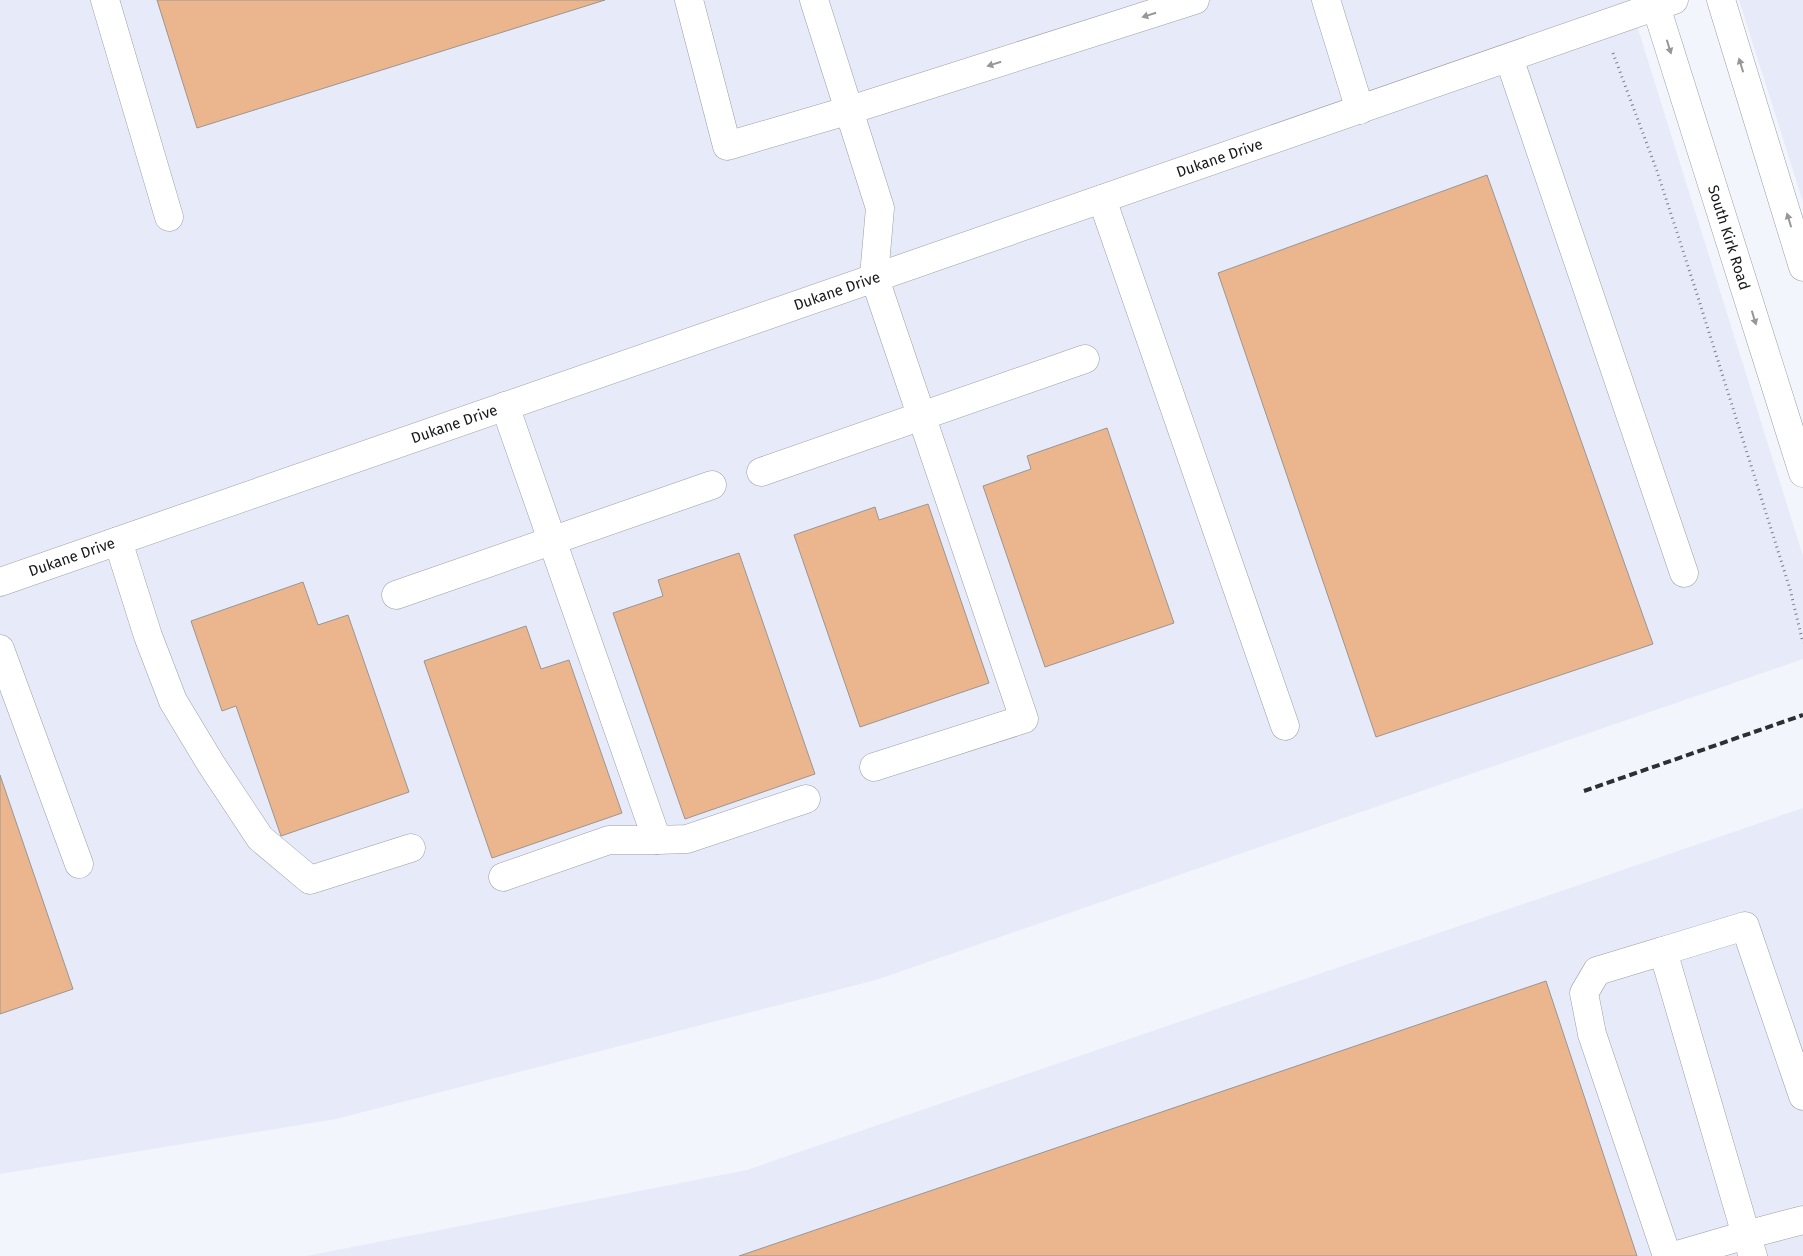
<svg xmlns="http://www.w3.org/2000/svg" width="1803" height="1256" viewBox="0 0 1803 1256" font-family="'Fira Sans',sans-serif">
<style>
.built{fill:#e7ebf9}
.building{fill:#ebb58e;stroke:#9b9591}
.lines{fill:none;stroke-linecap:round;stroke-linejoin:round}
.minor-casing{stroke:#9c9ea4;stroke-width:29}
.major-casing{stroke:#9c9ea4;stroke-width:29}
.path{stroke:#7d7e83;stroke-width:3;stroke-dasharray:1 4;stroke-linecap:butt}
.minor{stroke:#fff;stroke-width:28}
.major{stroke:#fff;stroke-width:28}
.rail{stroke:#2e2f32;stroke-width:4;stroke-dasharray:8 4;stroke-linecap:butt}
.oneway{fill:#969798}
.labels{text-anchor:middle;dominant-baseline:central;stroke-width:4.5;stroke-linejoin:round;paint-order:stroke}
.street-label{font-size:15px;fill:#161719;stroke:#fff}
</style>
<rect width="100%" height="100%" fill="#f3f5fc"/>
<g class="built">
<path d="M0,0H1629L1803,556V659L876,980L336,1119L0,1174Z"/>
<path d="M1739,0H1803V202Z"/>
<path d="M1803,808V1256H306L747,1170Z"/>
</g>
<g class="building">
<path d="M157,0H605L197,128Z"/>
<path d="M1487,175L1653,644L1376,737L1218,273Z"/>
<path d="M1107,428L1174,623L1045,667L983,486L1031,469L1027,456Z"/>
<path d="M928,504L989,683L860,727L794,535L875,507L879,520Z"/>
<path d="M739,553L815,774L685,819L613,613L663,596L658,580Z"/>
<path d="M303,582L318,625L348,615L409,792L281,836L236,706L222,711L191,621Z"/>
<path d="M526,626L541,669L569,660L622,813L492,858L424,661Z"/>
<path d="M0,775L73,989L0,1014Z"/>
<path d="M1546,981L1637,1256H739Z"/>
</g>
<g class="lines">
<defs>
<g id="minor">
<path d="M105,0L169,217"/>
<path d="M689,0L727,146L850,110L1195,0"/>
<path d="M814,0L880,208L874,276L1024,719L874,767"/>
<path d="M1326,0L1360,110"/>
<path d="M1509,58L1684,573"/>
<path d="M1102,199L1285,726"/>
<path d="M761,472L1085,359"/>
<path d="M118,541L148,636L173,701L211,764L260,838L310,880L411,848"/>
<path id="s1" d="M0,582L1674,0"/>
<path d="M396,595L712,485"/>
<path d="M0,649L79,864"/>
<path d="M657,840L687,839L806,799"/>
<path d="M503,877L609,840H657L505,406"/>
<path d="M1663,951L1745,926L1803,1096"/>
<path d="M1667,1256L1592,1034L1584,993L1597,971L1663,951L1746,1235L1803,1220"/>
<path d="M1674,1256L1746,1235L1753,1256"/>
</g>
<g id="major">
<path id="s2" d="M1654,0L1803,473"/>
<path d="M1721,0L1803,267"/>
</g>
</defs>
<use href="#minor" class="minor-casing"/>
<use href="#major" class="major-casing"/>
<path class="path" d="M1613,53L1657,171L1696,291L1790,589L1803,643"/>
<use href="#minor" class="minor"/>
<use href="#major" class="major"/>
<path class="rail" d="M1584,791L1803,715"/>
</g>
<defs><path id="oneway-solid" d="M-6-.8H1V-3.2L6.5 0L1 3.2V.8H-6Z" transform="scale(1.25)"/></defs>
<g class="oneway">
<use href="#oneway-solid" transform="translate(1149 15) rotate(162)"/>
<use href="#oneway-solid" transform="translate(1669 47) rotate(73)"/>
<use href="#oneway-solid" transform="translate(994 64) rotate(162)"/>
<use href="#oneway-solid" transform="translate(1741 65) rotate(-107)"/>
<use href="#oneway-solid" transform="translate(1789 220) rotate(-107)"/>
<use href="#oneway-solid" transform="translate(1754 318) rotate(73)"/>
</g>
<g class="labels">
<g class="street-label">
<text stroke="none"><textPath href="#s1" startOffset="1291">Dukane Drive</textPath></text>
<text stroke="none"><textPath href="#s2" startOffset="249">South Kirk Road</textPath></text>
<text stroke="none"><textPath href="#s1" startOffset="886">Dukane Drive</textPath></text>
<text stroke="none"><textPath href="#s1" startOffset="481">Dukane Drive</textPath></text>
<text stroke="none"><textPath href="#s1" startOffset="76">Dukane Drive</textPath></text>
</g>
</g>
</svg>
